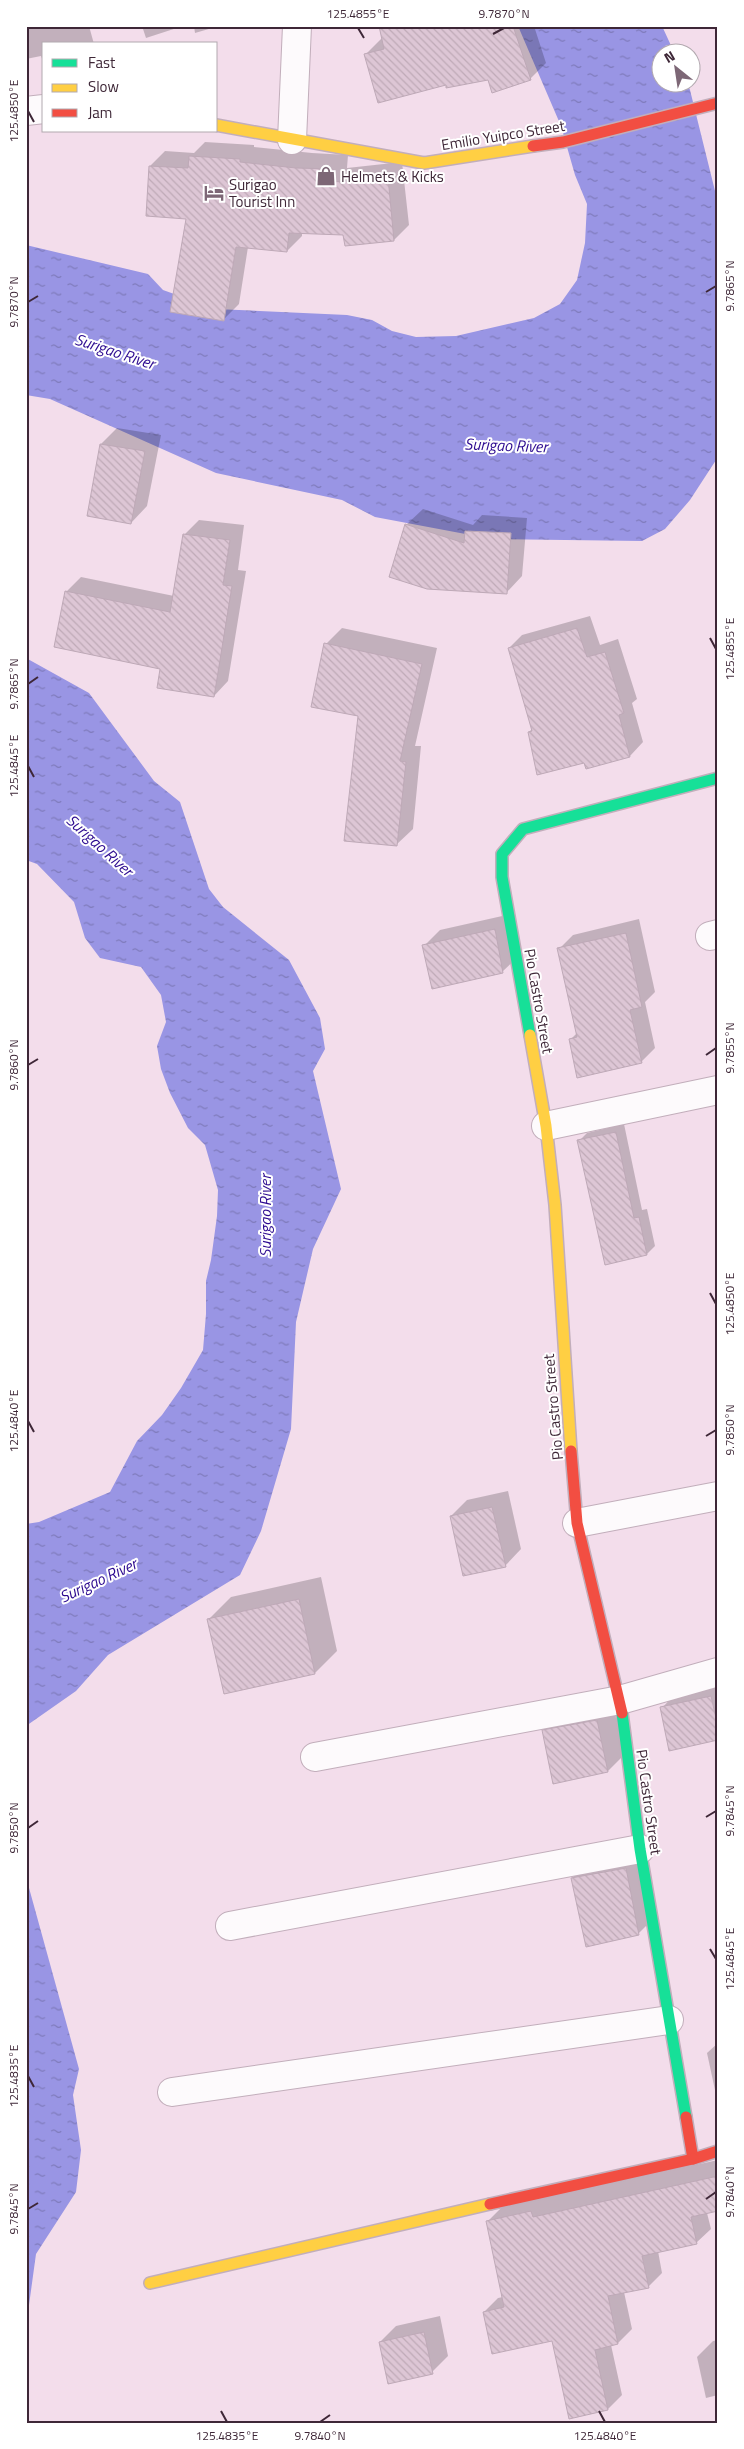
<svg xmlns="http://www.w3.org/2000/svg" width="744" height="2449" viewBox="0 0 744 2449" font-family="'Titillium Web',sans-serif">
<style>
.water{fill:url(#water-ripples)}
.shadow{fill:#0003}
.building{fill:url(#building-back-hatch);stroke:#bea9b7}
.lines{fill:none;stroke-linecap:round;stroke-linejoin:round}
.street-casing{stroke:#c2aebb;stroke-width:30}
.fast-casing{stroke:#c2aebb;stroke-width:14}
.slow-casing{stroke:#c2aebb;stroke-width:14}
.jam-casing{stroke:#c2aebb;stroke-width:14}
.street{stroke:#fdfafc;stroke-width:28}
.fast{stroke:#16e098;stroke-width:11}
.slow{stroke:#ffcf43;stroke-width:11}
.jam{stroke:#f24e42;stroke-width:11}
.ticks{fill:none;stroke:#3e2737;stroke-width:2}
.labels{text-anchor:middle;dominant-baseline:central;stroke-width:4;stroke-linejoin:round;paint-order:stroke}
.street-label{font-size:15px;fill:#3e2737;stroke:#fff}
.poi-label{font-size:15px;fill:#3e2737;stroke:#fff;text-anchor:start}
.water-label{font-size:16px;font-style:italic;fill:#2d0b90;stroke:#fff}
.neatline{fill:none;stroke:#3e2737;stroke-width:2}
.ticks-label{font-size:12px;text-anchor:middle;fill:#3e2737}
</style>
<defs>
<pattern id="water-ripples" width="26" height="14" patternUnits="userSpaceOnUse" patternTransform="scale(1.25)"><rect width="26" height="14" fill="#9995e4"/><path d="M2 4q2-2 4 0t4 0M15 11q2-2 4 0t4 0" fill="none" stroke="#7e7aba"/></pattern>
<pattern id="building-back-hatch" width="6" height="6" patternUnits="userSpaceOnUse" patternTransform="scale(1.25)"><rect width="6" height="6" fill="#ddc6d5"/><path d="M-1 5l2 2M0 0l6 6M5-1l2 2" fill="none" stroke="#bfaab7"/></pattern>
</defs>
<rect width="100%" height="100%" fill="#f3ddeb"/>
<g class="water">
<path d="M518,26H662L674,52H662V82L687,83L690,90L718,203V457L690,500L665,529L642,541L492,539L375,517L342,500L216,473L50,399L26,395V245L148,274L163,290L216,309L347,315L372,320L392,331L416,337L456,336L534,318L560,304L577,280L585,243L587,204L575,175L561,126Z"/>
<path d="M26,658L89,693L154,781L180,802L209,889L223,907L289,960L320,1018L325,1049L313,1071L341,1189L313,1249L296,1322L291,1429L261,1531L240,1575L108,1655L76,1691L26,1726V1524L39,1522L110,1492L137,1441L162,1415L181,1388L203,1350L206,1314V1281L211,1260L217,1216L218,1190L205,1145L188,1128L170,1093L161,1069L157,1046L166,1022L161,995L141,967L100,958L85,938L74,902L37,864L26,860Z"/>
<path d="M26,1877L79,2069L73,2095L81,2150L76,2192L36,2254L26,2327Z"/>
</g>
<g class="shadow">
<path d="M26,26H89L94,44H44V64L41,56L26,59Z"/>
<path d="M142,26H183L146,38Z"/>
<path d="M194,26H219L195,33Z"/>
<path d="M380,26H534L546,63L530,79L489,78L447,84L366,54L383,37Z"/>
<path d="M205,142L254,145V147L312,153L348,155L347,168L402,162L409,225L394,240L346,245L345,234L302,232V236L287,251L248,247L239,304L224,319L188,217L150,166L165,151L194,153Z"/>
<path d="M117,428L161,435L147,506L131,523L88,515L101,444Z"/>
<path d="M423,509L473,525L482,515L527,518L522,576L506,593L406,525Z"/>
<path d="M199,520L244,525L238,570L246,571L228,681L214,696L162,668L66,592L81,577L174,596L184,535Z"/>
<path d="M590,616L600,645L618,639L637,699L632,703L643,742L630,756L586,768L585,762L529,732L532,729L509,648L522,635Z"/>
<path d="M342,628L437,648L415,746H421L413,829L396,845L359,715L326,644Z"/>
<path d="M511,914L519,956L502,972L424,946L440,930Z"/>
<path d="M639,919L655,992L645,1002L655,1048L641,1062L571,1039L577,1033L559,949L573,935Z"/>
<path d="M624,1124L642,1210L647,1209L655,1246L647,1254L579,1141L587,1133Z"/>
<path d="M508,1491L521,1549L505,1566L451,1516L467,1500Z"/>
<path d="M321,1577L337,1651L315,1673L209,1619L231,1597Z"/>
<path d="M718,1683V1739L662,1708L678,1691Z"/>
<path d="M613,1705L624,1755L608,1771L543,1731L559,1715Z"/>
<path d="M642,1852L654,1918L638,1934L572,1878L588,1862Z"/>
<path d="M718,2043V2104L707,2053Z"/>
<path d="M718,2160V2210L707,2213L711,2229L696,2243L658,2251L662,2273L648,2287L624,2292L632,2329L618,2343L611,2345L622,2395L608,2409L570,2418L553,2339L484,2312L498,2298L503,2297L487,2222L501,2208Z"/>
<path d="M440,2316L448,2356L432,2372L380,2342L396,2326Z"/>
<path d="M718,2340V2395L706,2398L697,2357L713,2341Z"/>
</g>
<g class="building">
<path d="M379,26H513L531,80L492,93L488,80L446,88V85L378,103L364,54L384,49Z"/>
<path d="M189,156L240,159V162L296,168L333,169V182L388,177L394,241L345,246L343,235L289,233L287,252L236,247L224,321L170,312L186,219L146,216L149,166L188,168Z"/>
<path d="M100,444L145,451L131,524L87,516Z"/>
<path d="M405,524L464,543L465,531L511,533L507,594L427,589L389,577Z"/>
<path d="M183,534L230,540L223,585L232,586L214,697L157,688L160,669L54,647L65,591L170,612Z"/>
<path d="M577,628L587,657L605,652L624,713L619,715L630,757L586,769L584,763L537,775L528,732L532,731L508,648Z"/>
<path d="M324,643L422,664L400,761L406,762L397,846L344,841L358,716L311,707Z"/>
<path d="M495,929L503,973L432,989L422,945Z"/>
<path d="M626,933L642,1007L630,1010L642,1063L577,1078L569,1039L577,1037L557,948Z"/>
<path d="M616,1132L634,1218L639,1217L647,1255L605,1265L577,1140Z"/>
<path d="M492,1507L506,1567L463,1576L450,1516Z"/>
<path d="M299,1599L315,1674L224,1694L207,1619Z"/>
<path d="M711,1696L718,1727V1740L669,1751L660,1707Z"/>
<path d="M597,1720L608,1772L553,1784L542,1730Z"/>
<path d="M626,1868L639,1935L586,1947L571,1878Z"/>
<path d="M718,2176V2211L691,2217L697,2244L642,2256L649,2288L608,2296L618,2344L595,2350L608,2410L569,2419L552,2341L492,2354L483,2312L504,2307L486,2221L531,2211L533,2217Z"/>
<path d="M424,2332L433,2374L388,2384L379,2342Z"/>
</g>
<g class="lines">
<defs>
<g id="street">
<path d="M26,111L44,109"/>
<path d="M292,140L297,26"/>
<path d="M710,936L718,934"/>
<path d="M546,1126L718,1090"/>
<path d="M577,1523L718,1496"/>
<path d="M315,1757L620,1700L718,1672"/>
<path d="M230,1926L640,1849"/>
<path d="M172,2092L669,2020"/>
</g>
<g id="fast">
<path d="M530,1035L502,877V854L523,829L718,778"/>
<path d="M622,1713L640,1849L686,2117"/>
</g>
<g id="slow">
<path d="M216,125L424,163L533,146"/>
<path d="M530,1035L546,1126L555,1205L571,1451"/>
<path d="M150,2283L490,2204"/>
</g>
<g id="jam">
<path d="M533,146L563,142L718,103"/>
<path d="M571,1451L577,1523L622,1713"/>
<path d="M686,2117L693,2159L718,2151"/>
<path d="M490,2204L693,2159"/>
</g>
</defs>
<use href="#street" class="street-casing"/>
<use href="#fast" class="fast-casing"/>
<use href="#slow" class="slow-casing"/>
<use href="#jam" class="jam-casing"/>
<use href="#street" class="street"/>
<use href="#fast" class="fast"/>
<use href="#slow" class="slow"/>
<use href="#jam" class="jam"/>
</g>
<path class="ticks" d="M358,28L364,38M493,34L504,28M28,111L34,122M706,292L716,286M28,302L38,296M710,638L716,649M28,684L38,677M28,766L34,777M706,1055L716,1048M28,1065L38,1059M710,1293L716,1304M28,1421L34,1432M706,1436L716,1430M706,1817L716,1811M28,1828L38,1821M710,1949L716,1959M28,2076L34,2087M706,2199L716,2192M28,2209L38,2203M221,2411L227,2422M599,2411L605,2422M320,2422L330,2415"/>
<defs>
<symbol id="shop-bare" viewBox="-9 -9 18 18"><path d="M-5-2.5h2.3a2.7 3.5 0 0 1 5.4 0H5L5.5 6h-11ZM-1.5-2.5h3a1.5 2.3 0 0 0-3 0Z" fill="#7d6776" stroke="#fff" stroke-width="2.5" paint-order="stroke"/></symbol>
<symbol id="hotel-bare" viewBox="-9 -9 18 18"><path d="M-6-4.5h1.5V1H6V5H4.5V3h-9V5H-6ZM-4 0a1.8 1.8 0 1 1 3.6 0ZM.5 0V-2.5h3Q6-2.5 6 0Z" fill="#7d6776" stroke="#fff" stroke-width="2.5" paint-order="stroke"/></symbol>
</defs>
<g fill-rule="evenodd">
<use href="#shop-bare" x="312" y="162" width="28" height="28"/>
<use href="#hotel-bare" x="200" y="179" width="28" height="28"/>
</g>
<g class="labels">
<g class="street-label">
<text transform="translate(503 135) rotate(-9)">Emilio Yuipco Street</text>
<text transform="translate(539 1001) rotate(80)">Pio Castro Street</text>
<text transform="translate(553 1407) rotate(-95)">Pio Castro Street</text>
<text transform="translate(649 1802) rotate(82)">Pio Castro Street</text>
</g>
<g class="poi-label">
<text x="341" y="176">Helmets &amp; Kicks</text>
<text x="229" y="184">Surigao<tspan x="229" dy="17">Tourist Inn</tspan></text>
</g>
<g class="water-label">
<text transform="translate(115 351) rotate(18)">Surigao River</text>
<text transform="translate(506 445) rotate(2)">Surigao River</text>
<text transform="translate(100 845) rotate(42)">Surigao River</text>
<text transform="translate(265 1216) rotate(-90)">Surigao River</text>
<text transform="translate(98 1580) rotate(-25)">Surigao River</text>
</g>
</g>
<rect width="744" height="2449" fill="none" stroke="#ffffff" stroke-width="55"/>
<rect x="42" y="42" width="175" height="90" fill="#ffffff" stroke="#b2a9af"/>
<rect x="52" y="59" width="25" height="8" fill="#16e098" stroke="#b2a9af"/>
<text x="88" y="68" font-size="15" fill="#3e2737">Fast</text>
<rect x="52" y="84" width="25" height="8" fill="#ffcf43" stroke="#b2a9af"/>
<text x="88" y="92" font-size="15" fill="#3e2737">Slow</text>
<rect x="52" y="109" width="25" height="8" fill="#f24e42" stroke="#b2a9af"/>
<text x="88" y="118" font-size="15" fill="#3e2737">Jam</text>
<g transform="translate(676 68) rotate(330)"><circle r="24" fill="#ffffff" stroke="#b2a9af"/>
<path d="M0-4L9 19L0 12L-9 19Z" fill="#7d6776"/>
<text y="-8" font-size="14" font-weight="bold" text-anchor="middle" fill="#3e2737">N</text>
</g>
<rect x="28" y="28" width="688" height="2394" class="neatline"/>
<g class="ticks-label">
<text x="358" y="18">125.4855°E</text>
<text x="504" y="18">9.7870°N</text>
<text transform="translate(14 111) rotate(-90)" y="4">125.4850°E</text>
<text transform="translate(730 286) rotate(-90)" y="4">9.7865°N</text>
<text transform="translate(14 302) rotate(-90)" y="4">9.7870°N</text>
<text transform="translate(730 649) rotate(-90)" y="4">125.4855°E</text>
<text transform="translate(14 684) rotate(-90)" y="4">9.7865°N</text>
<text transform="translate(14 766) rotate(-90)" y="4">125.4845°E</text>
<text transform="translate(730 1048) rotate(-90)" y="4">9.7855°N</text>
<text transform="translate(14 1065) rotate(-90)" y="4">9.7860°N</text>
<text transform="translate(730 1304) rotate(-90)" y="4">125.4850°E</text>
<text transform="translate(14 1421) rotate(-90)" y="4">125.4840°E</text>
<text transform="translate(730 1430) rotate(-90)" y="4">9.7850°N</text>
<text transform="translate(730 1811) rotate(-90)" y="4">9.7845°N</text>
<text transform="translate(14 1828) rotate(-90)" y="4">9.7850°N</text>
<text transform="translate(730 1959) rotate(-90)" y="4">125.4845°E</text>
<text transform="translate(14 2076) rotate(-90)" y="4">125.4835°E</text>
<text transform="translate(730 2192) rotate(-90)" y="4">9.7840°N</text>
<text transform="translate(14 2209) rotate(-90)" y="4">9.7845°N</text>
<text x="227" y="2440">125.4835°E</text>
<text x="320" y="2440">9.7840°N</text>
<text x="605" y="2440">125.4840°E</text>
</g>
</svg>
